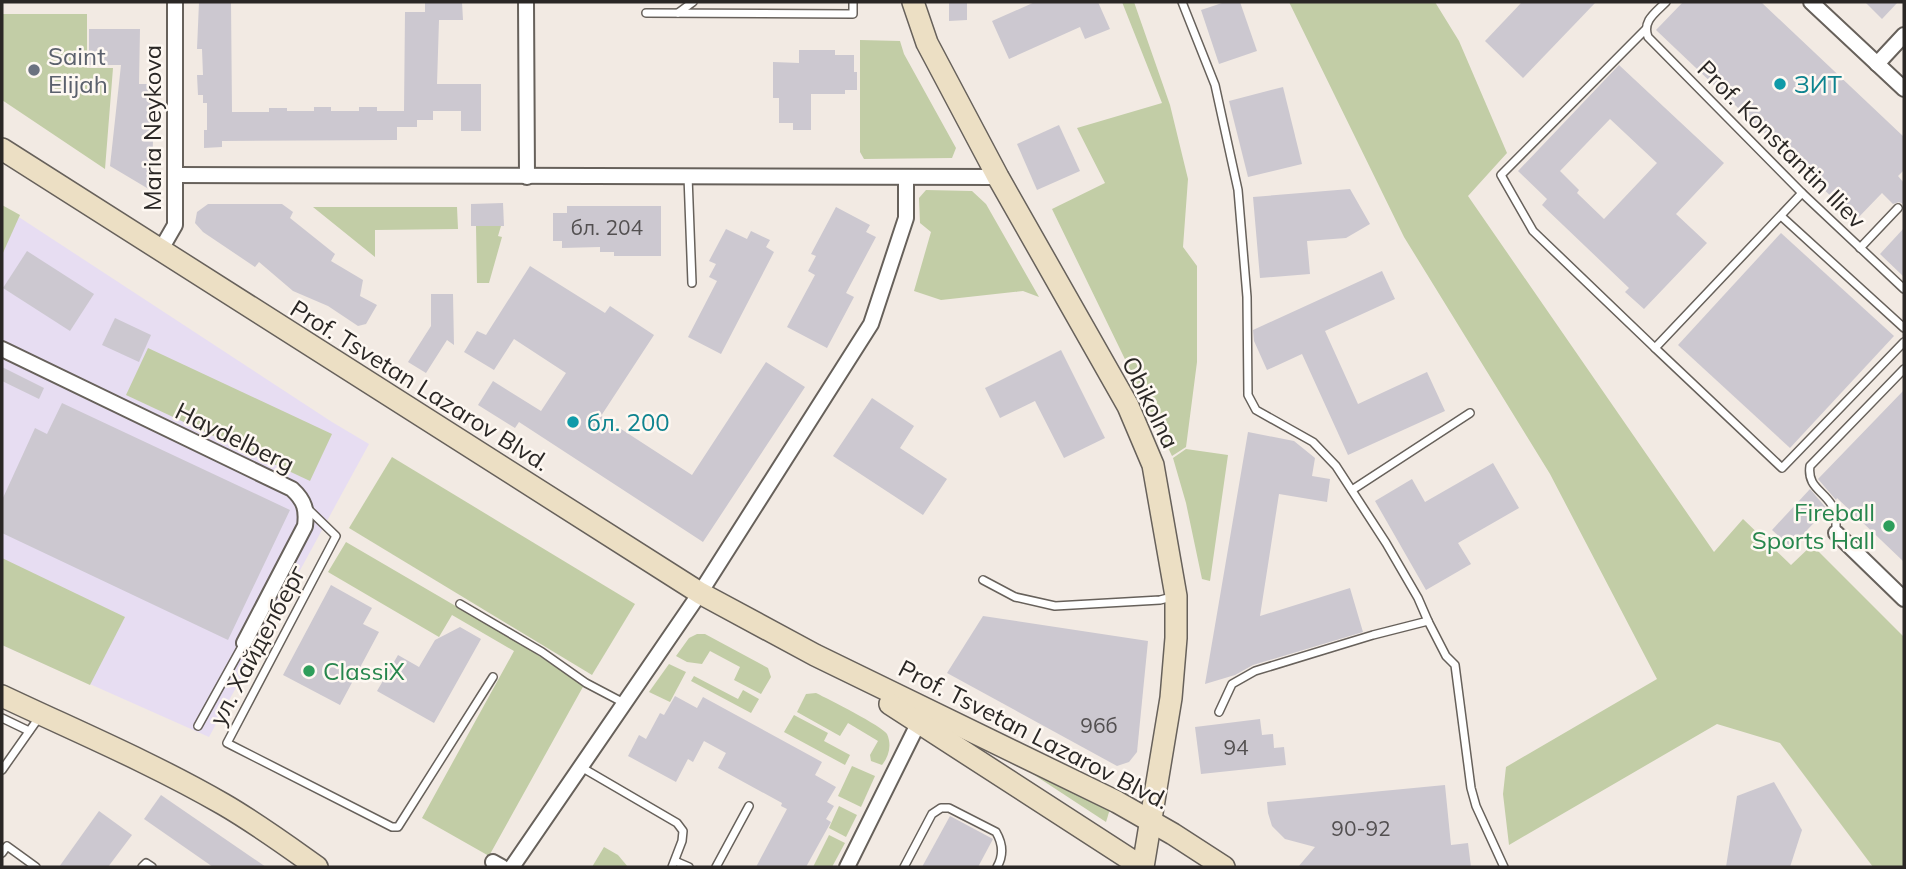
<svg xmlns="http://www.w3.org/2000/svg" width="1906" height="869" viewBox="0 0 1906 869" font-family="Mulish,sans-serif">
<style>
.commercial{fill:#e7ddf2}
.green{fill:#c2cda6}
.building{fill:#ccc8d0;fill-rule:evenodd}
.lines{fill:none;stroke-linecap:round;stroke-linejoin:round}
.lane-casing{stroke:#67615b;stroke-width:10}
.street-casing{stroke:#67615b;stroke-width:18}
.secondary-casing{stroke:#67615b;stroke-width:24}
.lane{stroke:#fff;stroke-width:7}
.street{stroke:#fff;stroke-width:14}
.secondary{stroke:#ecdfc4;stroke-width:21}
.worship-dot{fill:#6b7280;stroke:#fef8f2;stroke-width:2.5}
.culture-dot{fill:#0f9aa8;stroke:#fef8f2;stroke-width:2.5}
.leisure-dot{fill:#2e9e5b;stroke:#fef8f2;stroke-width:2.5}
.labels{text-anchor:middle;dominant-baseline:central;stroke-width:5;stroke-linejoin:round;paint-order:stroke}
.number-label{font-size:21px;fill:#524f50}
.worship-label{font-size:24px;fill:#5b616d;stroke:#fef8f2;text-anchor:start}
.culture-label{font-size:24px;fill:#0d838f;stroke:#fef8f2;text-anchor:start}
.street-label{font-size:24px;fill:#2a2725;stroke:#fef8f2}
.leisure-label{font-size:24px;fill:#27864d;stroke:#fef8f2;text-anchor:end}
</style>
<rect width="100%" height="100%" fill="#f2eae3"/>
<path class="commercial" d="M2,206L332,422L369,444L209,737L2,645Z"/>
<g class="green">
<path d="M1122,2H1134L1170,105L1188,179L1183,247L1197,266V362L1186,447L1172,456L1052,209L1105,183L1077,128L1162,103Z"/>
<path d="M1289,2H1435L1459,41L1507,153L1468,196L1714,552L1743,519L1791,565L1812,545L1904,637V867H1873L1780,743L1717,724L1509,845L1503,794L1506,767L1657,679L1550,474L1404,237Z"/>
<path d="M2,14H87V68H113L105,169L2,100Z"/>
<path d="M860,40L900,41L904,54L956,148L952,158L864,159L860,152Z"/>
<path d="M926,190L972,191L986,204L1039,297L1023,291L941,300L914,291L931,232L920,223L919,198Z"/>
<path d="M2,205L20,215L2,255Z"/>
<path d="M313,207H457L458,229L375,230V257Z"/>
<path d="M476,226H501L498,236L502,237L489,283H477Z"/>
<path d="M148,348L332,434L310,481L126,395Z"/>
<path d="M1186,449L1228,455L1210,581L1202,579L1186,503L1173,458Z"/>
<path d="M392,457L635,604L592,675L349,528Z"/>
<path d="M346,542L519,643L584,685L489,856L422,818L514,651L452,615L439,637L328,572Z"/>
<path d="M2,558L125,617L90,685L2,645Z"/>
<path d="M697,634H705L768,668L771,677L761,694L734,680L740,667L710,651L702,664L687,662L676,656L689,638Z"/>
<path d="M669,664L686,672L670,702L649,692Z"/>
<path d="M694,676L738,699L743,690L759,699L751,713L691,681Z"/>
<path d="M816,693C828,699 882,726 887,734C892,745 889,756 882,765L871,761L870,755L878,741L848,723L840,736L797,712L806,694Z"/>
<path d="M794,715L828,733L824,741L850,755L845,765L784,732Z"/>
<path d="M1013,761L1110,809L1106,822Z"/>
<path d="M852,766L875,776L861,807L838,796Z"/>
<path d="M839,806L857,815L846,837L829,828Z"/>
<path d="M829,835L845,843L832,867H813Z"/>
<path d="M604,847L618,855L628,867H592Z"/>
</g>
<g class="building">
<path d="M199,2H231L232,112H269V108H287V111H314V107H331V111H359V107H377V111H404L405,12H425V3L462,2L463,20H439L437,84H481V131H461V111H433V120H417V127H397V140L222,141V147L204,148V130H207V103H203V95H198L197,75H203L202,49H197Z"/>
<path d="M949,2H967V20L949,21Z"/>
<path d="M1035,2H1098L1110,29L1085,39L1080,27L1009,59L992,21Z"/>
<path d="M1225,2H1240L1257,51L1219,64L1201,10Z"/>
<path d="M1522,2H1596L1523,78L1485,41Z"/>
<path d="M1683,2H1761L1904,137V170L1898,176L1904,183V214L1903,204L1899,202L1893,204L1882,193L1856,220L1656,30Z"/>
<path d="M1865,2H1898L1882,19Z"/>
<path d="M89,29H140L139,84H154L152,191L110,166L121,65H89Z"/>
<path d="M799,50H835V55H854V72H857V90H845V94H811V130H793V123H779V98H773V62L799,63Z"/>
<path d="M1619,65L1724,163L1676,214L1707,243L1644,309L1625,292L1629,288L1542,205L1547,199L1518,171ZM1610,119L1657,163L1604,219L1577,193L1579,190L1560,171Z"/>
<path d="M1283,87L1302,164L1248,177L1229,101Z"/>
<path d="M1059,125L1080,171L1037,190L1017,144Z"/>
<path d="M1350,189L1370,224L1346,238L1307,241L1310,274L1260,278L1253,197Z"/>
<path d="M503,203L504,226H471V204Z"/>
<path d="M208,204H282L293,212L290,218L335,254L331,261L363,280L360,296L377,305L366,324L358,326L328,306L293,291L259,262L255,267L203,232L195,223L197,212Z"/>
<path d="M567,206H661V256H614V252H600V247L562,248V241H553V213H567Z"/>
<path d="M836,207L870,225L866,232L876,237L846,293L854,297L827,348L787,327L815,275L808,271L816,256L811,254Z"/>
<path d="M1904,228V277L1880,254Z"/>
<path d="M726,229L747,239L751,231L770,240L766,247L774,252L721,354L688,337L717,281L709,277L716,264L709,261Z"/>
<path d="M1781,233L1894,336L1790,448L1678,345Z"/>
<path d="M27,251L94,294L70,331L3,288Z"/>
<path d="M530,266L605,313L610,306L654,335L601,416L692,475L766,362L805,387L703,542L519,422L515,428L478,405L493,381L541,411L566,373L514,339L494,370L464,352L477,331L486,335Z"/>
<path d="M1382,271L1395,299L1325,331L1358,404L1427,372L1445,411L1348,455L1302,354L1267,370L1254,341L1253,330Z"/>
<path d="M431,294H453L454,345L447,340L426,373L408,362L431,326Z"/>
<path d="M115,318L151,335L139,362L102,345Z"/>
<path d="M1061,350L1105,438L1064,458L1035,401L1000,418L985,388Z"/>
<path d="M2,367L44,388L39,399L2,381Z"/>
<path d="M1904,390V562L1837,498L1836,500L1818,479Z"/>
<path d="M872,398L914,426L900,448L947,479L923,515L833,456Z"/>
<path d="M62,403L290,510L228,640L2,533V500L35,428L47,434Z"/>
<path d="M1248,432L1294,441L1315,458L1312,476L1330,479L1327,502L1279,494L1260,616L1350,588L1363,632L1253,665L1235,675L1205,684Z"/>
<path d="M1493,463L1519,508L1458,543L1471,564L1426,590L1375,501L1412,479L1425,502Z"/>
<path d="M1810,489L1827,509L1791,547L1772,530Z"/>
<path d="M331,585L372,608L363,624L379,632L340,705L283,675Z"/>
<path d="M983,616L1148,641L1137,752L1129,762L1117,766L947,673Z"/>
<path d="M460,627L481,639L434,723L377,691L398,655L419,667L435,640Z"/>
<path d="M675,696L697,708L703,697L822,762L815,775L836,787L827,802L834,806L826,819L831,822L806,867H756L787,809L781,806L782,803L718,768L726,753L704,741L693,762L688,759L676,782L628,756L639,735L646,739L660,713L664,715Z"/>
<path d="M1260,719L1262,735L1273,734L1274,748L1284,747L1286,765L1201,774L1195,727Z"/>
<path d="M1774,782L1802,830L1790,867H1726L1737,796Z"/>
<path d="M1445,785L1451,845L1468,843L1471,867H1298L1315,847L1285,839L1272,826L1268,813L1267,802Z"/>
<path d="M161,795L266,867H213L144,819Z"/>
<path d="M99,811L132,835L108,867H59Z"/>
<path d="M950,816L993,839L978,867H922Z"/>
</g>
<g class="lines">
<defs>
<g id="lane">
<path d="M1182,2L1215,85L1238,190L1247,297L1248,395L1256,410L1313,442L1336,466L1386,543L1418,598L1428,621"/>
<path d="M1666,2C1655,13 1642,21 1648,37L1802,193L1904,289"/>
<path d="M646,13L853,14V2"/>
<path d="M678,13L693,2"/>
<path d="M1646,29L1501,175L1533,231L1655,348"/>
<path d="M688,176L692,283"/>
<path d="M1802,193L1655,348L1782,468L1904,342"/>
<path d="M1781,216L1904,328"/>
<path d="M1860,248L1898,208"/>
<path d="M1352,490L1470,413"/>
<path d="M306,507L336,536L227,743L392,827H398L493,677"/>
<path d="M1836,533C1836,523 1837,513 1831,504C1822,490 1807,486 1810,466L1904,369"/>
<path d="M983,580L1015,597L1055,606L1160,600L1172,597"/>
<path d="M460,604L542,652L586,683L624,703"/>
<path d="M1219,712L1232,684L1255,671L1373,635L1428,621L1446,656L1455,665L1471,788L1476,806L1504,867"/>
<path d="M2,718L29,731"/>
<path d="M198,726L244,643"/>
<path d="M581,767L677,823L683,831L682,841L672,867"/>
<path d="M2,770L40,716"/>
<path d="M2,853L7,846L36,867"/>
<path d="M675,861L689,867"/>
<path d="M142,867L146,863L152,867"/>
<path d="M716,867L749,806"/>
<path d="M904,867L932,814L941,808H949L996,832C1003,844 1004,855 997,867"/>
</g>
<g id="street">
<path d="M526,2L527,177"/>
<path d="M1811,2L1904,89"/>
<path d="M1877,64L1904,35"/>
<path d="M175,175L998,177"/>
<path d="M160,251L175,225V2"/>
<path d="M2,349L292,489C305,501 307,510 305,526L244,643"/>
<path d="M1836,533L1904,599"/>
<path d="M493,862L502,867"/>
<path d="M512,867L700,593L871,324L906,218V177"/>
<path d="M847,867L919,722"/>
</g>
<g id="secondary">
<path d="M913,2L927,43L998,177L1128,406L1153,465L1176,596V638L1171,698L1143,867"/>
<path d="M2,149L700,593L815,655L1117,802L1173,834L1224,867"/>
<path d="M2,696C76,731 152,763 223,804C256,823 286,845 317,867"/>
<path d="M890,704L1142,867"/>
</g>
</defs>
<use href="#lane" class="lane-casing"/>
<use href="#street" class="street-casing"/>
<use href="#secondary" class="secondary-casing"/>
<use href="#lane" class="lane"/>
<use href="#street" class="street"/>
<use href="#secondary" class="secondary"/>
</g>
<circle class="worship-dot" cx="34" cy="70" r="7"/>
<g class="culture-dot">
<circle cx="1780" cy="84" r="7"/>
<circle cx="573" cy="422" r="7"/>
</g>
<g class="leisure-dot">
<circle cx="1889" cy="526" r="7"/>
<circle cx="309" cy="671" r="7"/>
</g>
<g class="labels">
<g class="number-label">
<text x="607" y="227">бл. 204</text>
<text x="1099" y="725">96б</text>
<text x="1236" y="747">94</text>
<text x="1361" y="828">90-92</text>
</g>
<g class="worship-label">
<text x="48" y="56">Saint<tspan x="48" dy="28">Elijah</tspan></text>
</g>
<g class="culture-label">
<text x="1794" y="84">ЗИТ</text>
<text x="587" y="422">бл. 200</text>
</g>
<g class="street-label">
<text transform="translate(152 128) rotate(-90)">Maria Neykova</text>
<text transform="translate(1782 144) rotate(45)">Prof. Konstantin Iliev</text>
<text transform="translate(420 385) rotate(32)">Prof. Tsvetan Lazarov Blvd.</text>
<text transform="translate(1151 402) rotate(64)">Obikolna</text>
<text transform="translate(235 437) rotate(26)">Haydelberg</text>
<text transform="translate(257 645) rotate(-62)">ул. Хайделберг</text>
<text transform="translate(1034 734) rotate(27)">Prof. Tsvetan Lazarov Blvd.</text>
</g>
<g class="leisure-label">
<text x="1875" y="512">Fireball<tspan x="1875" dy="28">Sports Hall</tspan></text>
<text x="323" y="671" text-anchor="start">ClassiX</text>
</g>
</g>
<rect width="1906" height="869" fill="none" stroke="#2a2725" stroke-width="7"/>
</svg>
